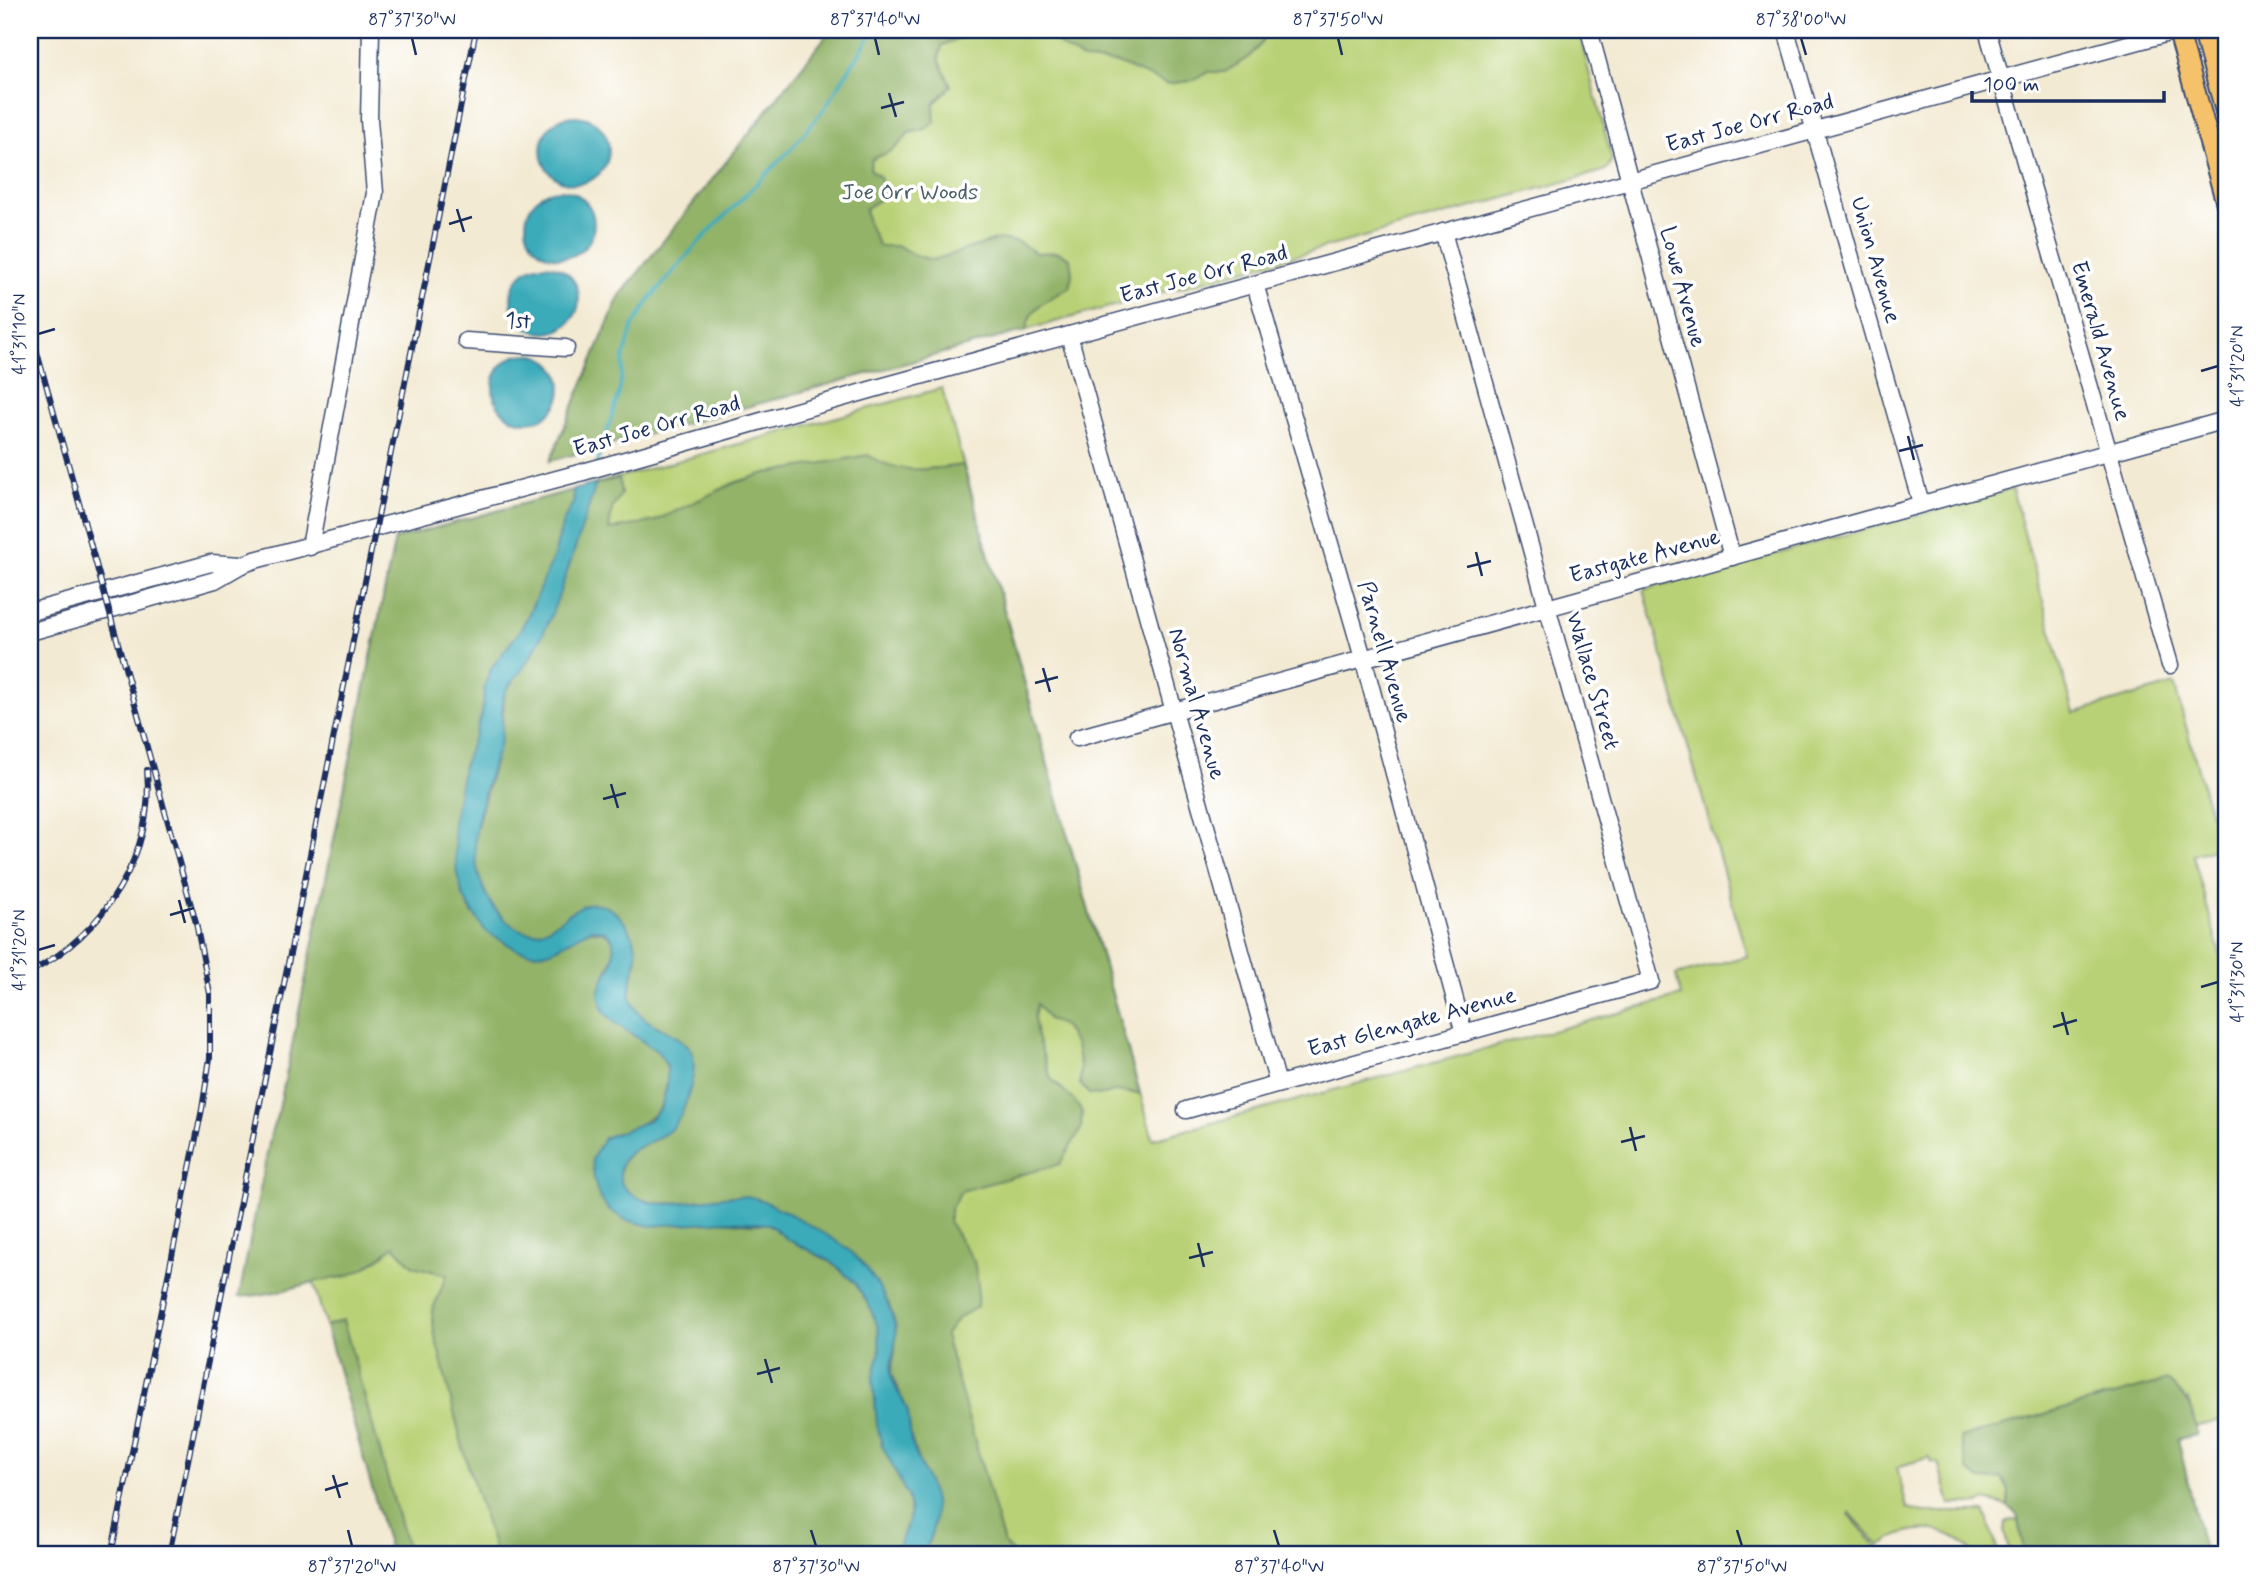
<svg xmlns="http://www.w3.org/2000/svg" width="2256" height="1585" viewBox="0 0 2256 1585" font-family="Mynerve,sans-serif">
<style>
.green{fill:#b9d176;stroke:#6a806a;stroke-width:2}
.forest{fill:#92b367;stroke:#567162;stroke-width:2}
.water{fill:#3baab9;stroke:#2b6c8c;stroke-width:2}
.lines{fill:none;stroke-linecap:round;stroke-linejoin:round}
.stream{stroke:#3baab9;stroke-width:3.5}
.minor-casing{stroke:#3b4b70;stroke-width:19}
.major-casing{stroke:#3b4b70;stroke-width:23}
.minor{stroke:#fff;stroke-width:16}
.major{stroke:#f5c16b;stroke-width:19}
.rail-casing{stroke:#1b2f5e;stroke-width:6}
.rail{stroke:#fff;stroke-width:3.5;stroke-dasharray:10;stroke-linecap:butt}
.ticks{fill:none;stroke:#1b2f5e;stroke-width:2.5}
.labels{text-anchor:middle;dominant-baseline:central;stroke-width:7;stroke-linejoin:round;paint-order:stroke}
.street-label{font-size:23px;fill:#1b2f5e;stroke:#fff}
.park-label{font-size:23px;fill:#4a6065;stroke:#fff}
.neatline{fill:none;stroke:#1b2f5e;stroke-width:2.5}
.ticks-label{font-size:18px;text-anchor:middle;fill:#1b2f5e}
</style>
<rect width="100%" height="100%" fill="#fff"/>
<filter id="ink" filterUnits="userSpaceOnUse"><feTurbulence type="fractalNoise" baseFrequency=".0143" numOctaves="2"/><feDisplacementMap in="SourceGraphic" scale="14" xChannelSelector="R" yChannelSelector="G"/><feConvolveMatrix kernelMatrix="1 2 1 2 8 2 1 2 1" color-interpolation-filters="sRGB"/></filter>
<filter id="wash" filterUnits="userSpaceOnUse"><feTurbulence type="fractalNoise" baseFrequency=".00686" numOctaves="4" result="noise"/><feDisplacementMap in="SourceGraphic" scale="28" xChannelSelector="R" yChannelSelector="G"/><feGaussianBlur stdDeviation="1.57" result="paint"/><feColorMatrix in="noise" values="0 0 0 0 0 0 0 0 0 0 0 0 0 0 0 0 0 1.4 0 .05"/><feComposite in="paint" operator="in"/></filter>
<g filter="url(#wash)">
<rect width="100%" height="100%" fill="#f3ead3"/>
<g class="green">
<path d="M831,30H1578L1612,159L1608,168L1603,171L550,461L619,297Z"/>
<path d="M942,388L1153,1139L1681,996L1676,975L1747,956L1644,590L2012,489L2074,713L2174,684L2220,847L2193,855L2226,976V1419L2195,1427L2188,1399L1981,1480L2002,1478L2009,1490L2008,1506L1986,1500L1979,1504H1950L1938,1463H1932L1930,1457L1897,1467L1907,1508L1923,1512H1984L1988,1520L1999,1555H1974C1951,1524 1910,1522 1880,1546L1850,1513L1849,1515L1878,1548L1873,1555H391L271,1133L279,1110L395,539Z"/>
<path d="M2011,1520L2018,1521L2025,1555H2010L2004,1530L2005,1523Z"/>
</g>
<g class="forest">
<path d="M831,30H980L942,45L939,59L951,86L934,104L935,123L923,130L908,133C900,148 888,153 872,159L870,169L881,178L880,199L865,209L868,223L879,246H899L913,255L933,260L999,239L1018,242L1036,253L1058,252L1070,258L1072,274L1070,287C1053,297 1027,307 1027,330L550,461L619,297Z"/>
<path d="M1025,30H1265L1266,31L1261,44L1249,57L1225,72H1209L1190,81L1167,84L1117,63L1084,60L1065,49L1053,39L1036,37Z"/>
<path d="M868,455C900,476 928,469 963,465L1140,1094L1114,1091L1101,1095L1089,1094L1080,1084V1066L1076,1046L1064,1026L1049,1020L1037,1004L1034,1017L1037,1037L1051,1079L1072,1098L1082,1112L1081,1129L1060,1164L961,1191L951,1208L948,1221L974,1261L978,1284L977,1307L958,1318L945,1336L1004,1544L1015,1555H924L918,1460L911,1438L907,1410L891,1374L895,1352L896,1327L889,1304L865,1268L783,1210L682,1202L662,1204L639,1199L622,1187L619,1175L622,1162L634,1149L656,1139L688,1045L641,1018L633,1004L629,989L637,959L628,927L560,921L546,931L532,933L517,929L506,921L490,903L481,884L474,857V838L501,738L505,692L532,655L547,624L596,484L619,478L621,494L612,509L609,530L655,521L734,483L762,474Z"/>
<path d="M573,490L574,501L563,522L554,556L527,618L519,632L492,667L485,684L482,714L463,768L460,793L457,874L463,896L472,913L518,950C540,944 618,909 614,952C613,964 604,972 603,983C602,991 603,1001 603,1010C619,1027 642,1036 658,1052C667,1061 668,1071 667,1082C664,1123 636,1124 604,1138C597,1168 588,1182 608,1209L750,1224H769L787,1239L831,1262L855,1283L869,1305L878,1327L880,1352L873,1378L882,1445L907,1495L911,1513L896,1555H496L465,1456L434,1332L432,1311L447,1275L413,1266L394,1246C380,1258 365,1270 347,1276C337,1279 325,1279 314,1282C287,1290 267,1295 239,1297L271,1133L279,1110L395,539Z"/>
<path d="M343,1320L409,1555H391L326,1326Z"/>
<path d="M2167,1380C2187,1399 2193,1407 2197,1435L2178,1439L2205,1555H2025L2017,1515L2008,1506L2009,1490L2002,1478L1981,1480L1968,1471L1960,1438Z"/>
</g>
<g class="water">
<circle cx="575" cy="150" r="34"/>
<circle cx="560" cy="224" r="34"/>
<circle cx="545" cy="299" r="34"/>
<circle cx="527" cy="388" r="34"/>
<path d="M596,484C581,530 567,576 549,621C542,637 533,653 523,668C518,676 509,684 505,692C499,706 504,723 501,738C500,747 495,757 492,767C479,809 465,851 485,892C490,903 498,915 508,922C555,961 571,876 616,913C628,923 639,943 636,959C634,975 626,987 633,1004C644,1030 689,1032 693,1057C697,1074 684,1116 672,1128C657,1144 625,1144 620,1169C619,1177 620,1184 626,1189C658,1221 711,1190 751,1197C770,1201 835,1238 851,1252C870,1269 888,1298 894,1322C900,1341 889,1360 891,1375C893,1387 903,1398 907,1409C910,1419 909,1430 911,1440C917,1464 934,1486 935,1511C936,1526 928,1541 924,1555H896L911,1513L907,1495L882,1445L877,1425L873,1378L880,1352L878,1327L869,1305L855,1283L832,1262L787,1239L769,1224L728,1221L650,1226L626,1220L608,1209L599,1196L594,1179L592,1159L604,1138L648,1121L661,1108L667,1085V1065L658,1052L614,1022L603,1010L599,994L603,980L612,964L614,950L612,938L605,931L591,929L549,952L534,953L518,950L485,931L463,896L457,874L453,823L463,768L482,714L485,684L492,667L519,632L527,618L554,556L563,522L574,501L573,490Z"/>
</g>
<g class="lines">
<path class="stream" d="M597,464L619,393L624,356L633,326L650,299L696,245L792,148L824,109L874,30"/>
</g>
</g>
<g filter="url(#ink)">
<g class="lines">
<defs>
<g id="minor">
<path d="M1589,30L1732,557"/>
<path d="M1786,30L1921,503"/>
<path d="M1987,30L2170,665"/>
<path d="M1255,284L1363,658L1464,1033"/>
<path d="M1069,335L1278,1084"/>
<path d="M466,341L566,348"/>
<path d="M310,547L375,193L369,120L371,30"/>
<path d="M30,612L211,563L241,565"/>
<path d="M30,632L215,580L241,565L255,560L583,472L884,386L2179,30"/>
<path d="M1077,738L2226,420"/>
<path d="M1186,1110L1651,981L1443,232"/>
</g>
<g id="major">
<path d="M2178,30L2226,202"/>
<path d="M2203,30L2226,113"/>
</g>
</defs>
<use href="#minor" class="minor-casing"/>
<use href="#major" class="major-casing"/>
<use href="#minor" class="minor"/>
<use href="#major" class="major"/>
<defs>
<g id="rail">
<path d="M30,327L196,923L210,994V1058L202,1109L111,1555"/>
<path d="M30,972C104,934 155,854 147,770"/>
<path d="M169,1555L476,30"/>
</g>
</defs>
<use href="#rail" class="rail-casing"/>
<use href="#rail" class="rail"/>
</g>
</g>
<path class="ticks" d="M412,38L416,55M875,38L879,55M1338,38L1342,55M1801,38L1806,55M889,93L896,117M881,108L904,102M457,209L464,232M449,224L472,217M38,334L55,329M2201,371L2218,366M1908,436L1914,460M1899,451L1923,445M1476,552L1482,576M1467,567L1491,561M1043,668L1050,692M1035,683L1058,677M611,784L618,808M603,799L626,793M179,900L185,923M170,915L194,908M38,950L55,945M2201,987L2218,982M2062,1012L2068,1035M2053,1027L2077,1020M1630,1127L1636,1151M1621,1142L1645,1136M1198,1243L1204,1267M1189,1258L1213,1252M765,1359L772,1383M757,1374L780,1368M333,1475L340,1498M325,1490L348,1483M348,1530L352,1546M811,1530L816,1546M1274,1530L1279,1546M1737,1530L1742,1546"/>
<g class="labels">
<g class="street-label">
<text transform="translate(1750 124) rotate(-15)">East Joe Orr Road</text>
<text transform="translate(1875 260) rotate(74)">Union Avenue</text>
<text transform="translate(1204 275) rotate(-15)">East Joe Orr Road</text>
<text transform="translate(1682 287) rotate(75)">Lowe Avenue</text>
<text transform="translate(518 322) rotate(4)">1st</text>
<text transform="translate(2100 341) rotate(74)">Emerald Avenue</text>
<text transform="translate(657 427) rotate(-16)">East Joe Orr Road</text>
<text transform="translate(1645 557) rotate(-15)">Eastgate Avenue</text>
<text transform="translate(1384 652) rotate(74)">Parnell Avenue</text>
<text transform="translate(1592 681) rotate(74)">Wallace Street</text>
<text transform="translate(1196 704) rotate(74)">Normal Avenue</text>
<text transform="translate(1412 1023) rotate(-15)">East Glengate Avenue</text>
</g>
<g class="park-label">
<text x="910" y="193">Joe Orr Woods</text>
</g>
</g>
<rect width="2256" height="1585" fill="none" stroke="#fff" stroke-width="77"/>
<path d="M1972 91v10h192v-10" fill="none" stroke="#1b2f5e" stroke-width="3.5"/>
<text x="1983" y="91" font-size="21" fill="#1b2f5e" stroke="#ffffff" stroke-width="5" paint-order="stroke">100 m</text>
<rect x="38" y="38" width="2180" height="1508" class="neatline"/>
<g class="ticks-label">
<text x="412" y="25">87°37'30"W</text>
<text x="875" y="25">87°37'40"W</text>
<text x="1338" y="25">87°37'50"W</text>
<text x="1801" y="25">87°38'00"W</text>
<text transform="translate(19 334) rotate(-90)" y="6">41°31'10"N</text>
<text transform="translate(2237 366) rotate(-90)" y="6">41°31'20"N</text>
<text transform="translate(19 950) rotate(-90)" y="6">41°31'20"N</text>
<text transform="translate(2237 982) rotate(-90)" y="6">41°31'30"N</text>
<text x="352" y="1572">87°37'20"W</text>
<text x="816" y="1572">87°37'30"W</text>
<text x="1279" y="1572">87°37'40"W</text>
<text x="1742" y="1572">87°37'50"W</text>
</g>
</svg>
